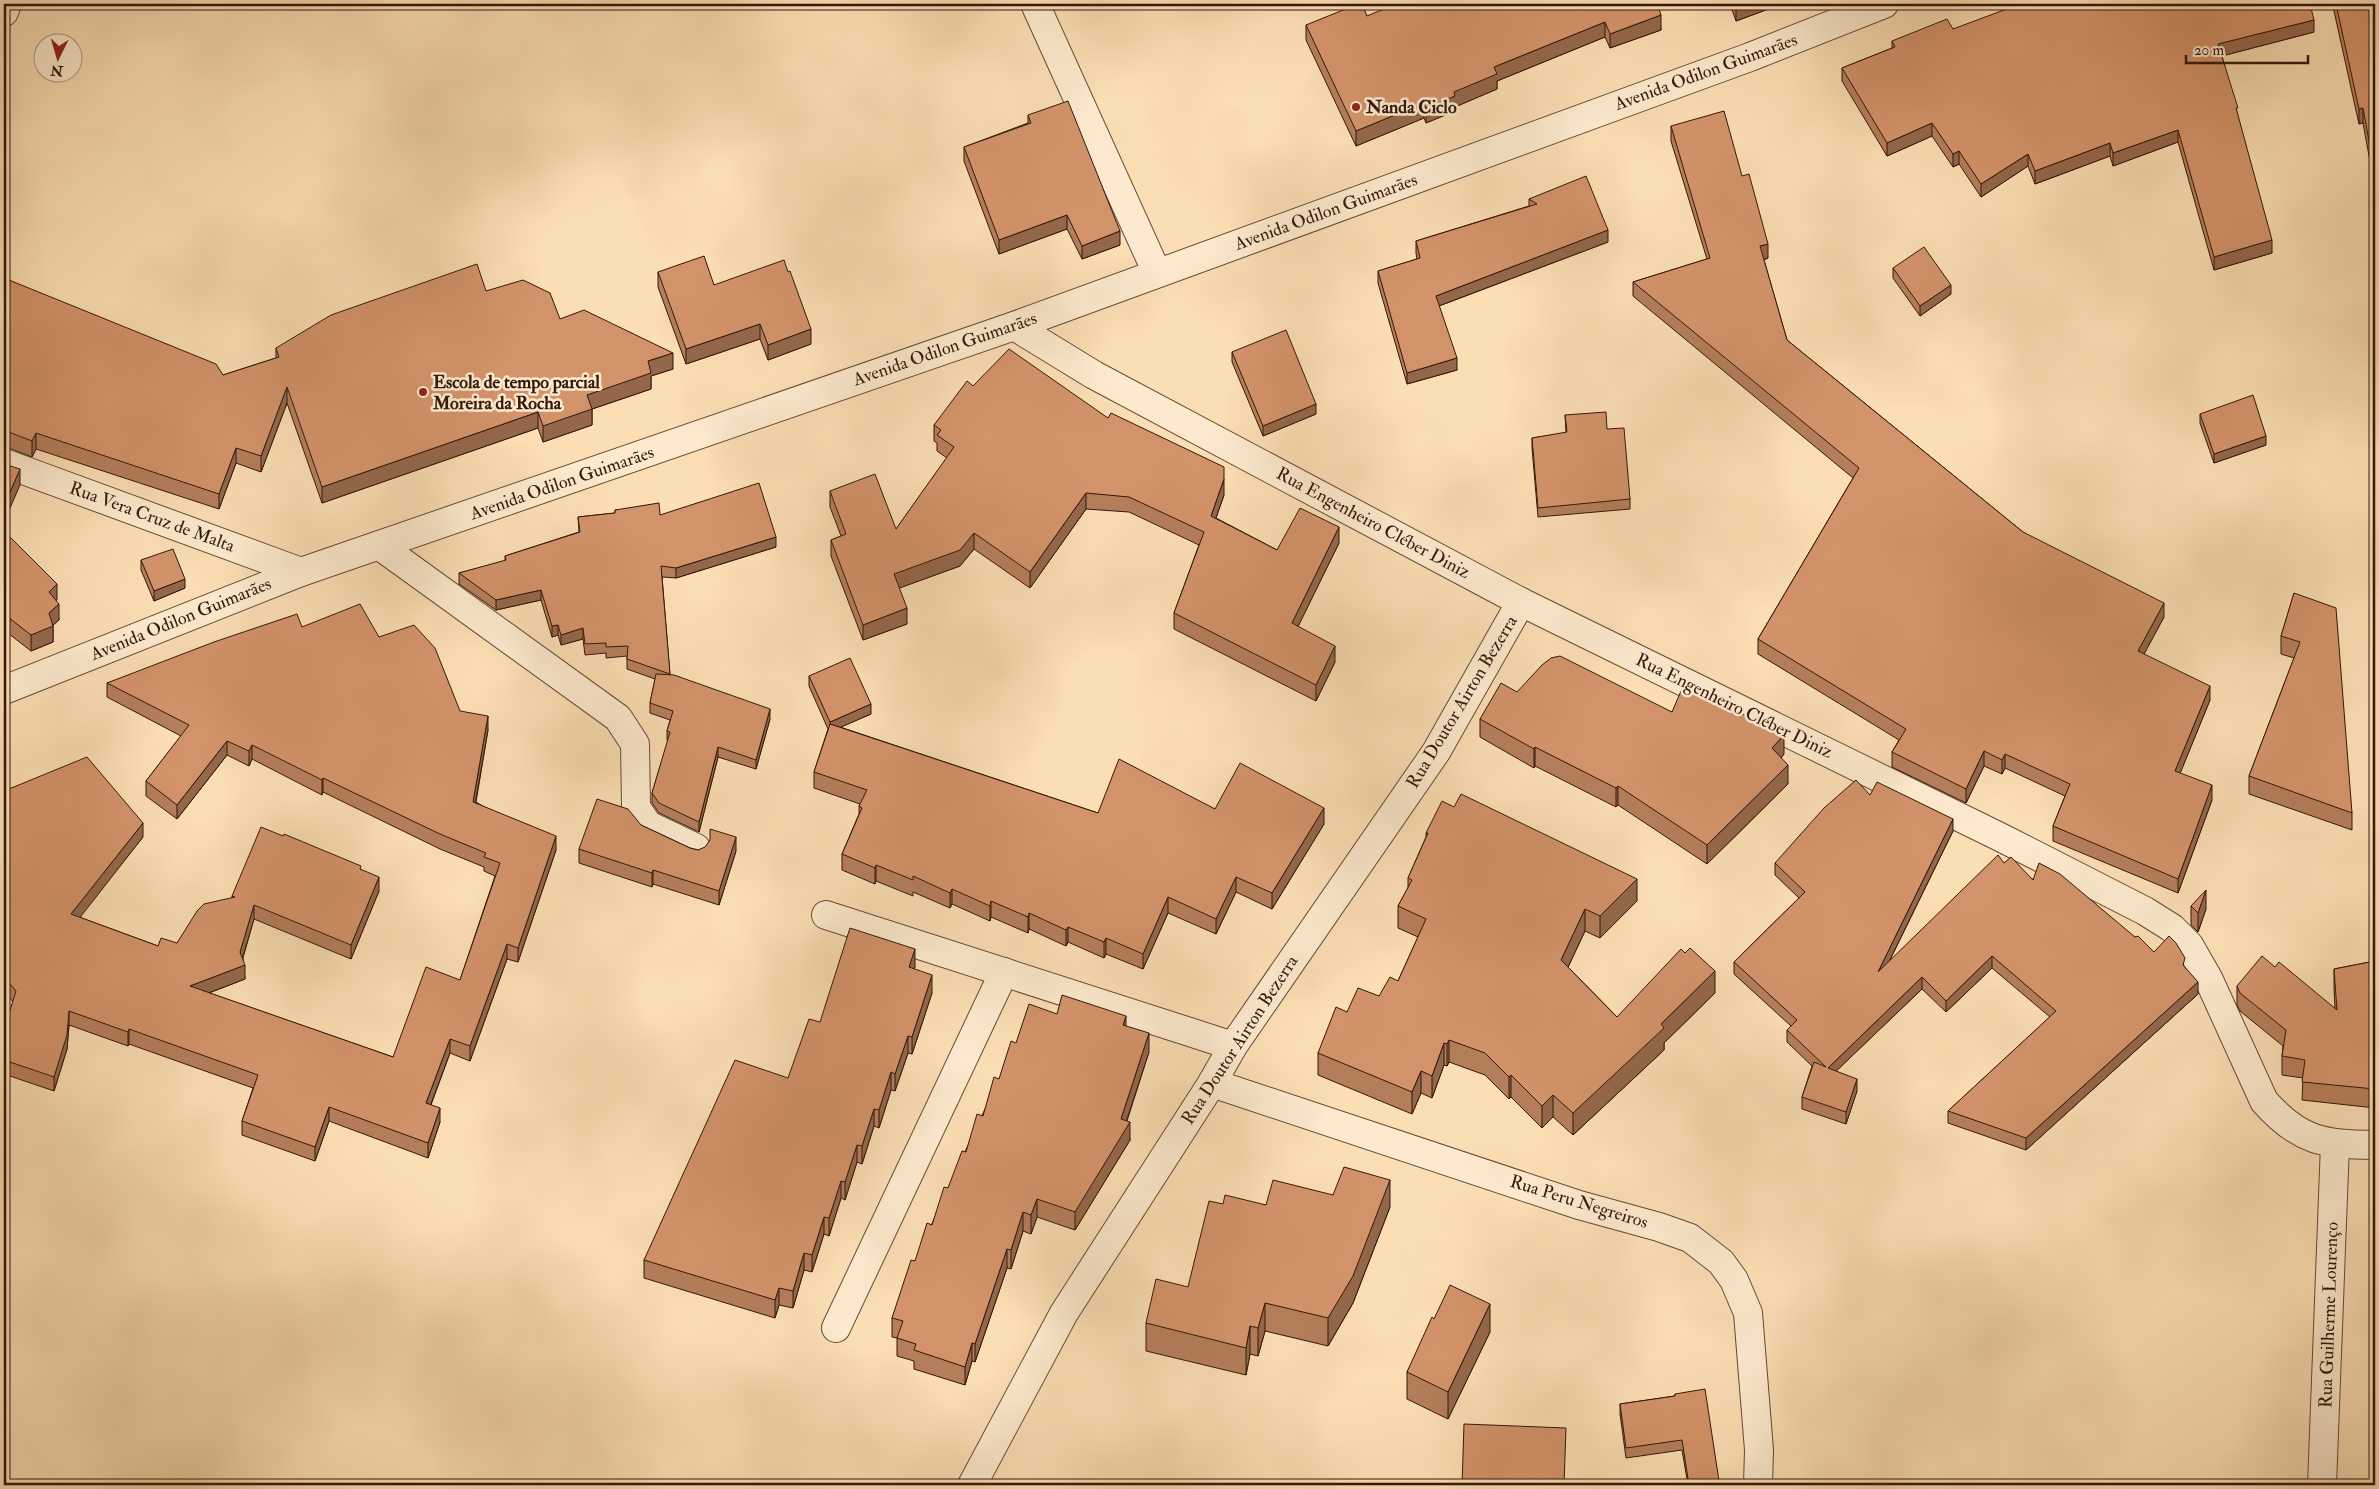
<svg xmlns="http://www.w3.org/2000/svg" width="2379" height="1489" viewBox="0 0 2379 1489" font-family="'IM FELL Double Pica',serif">
<style>
.lines{fill:none;stroke-linecap:round;stroke-linejoin:round}
.minor-casing{stroke:#654934;stroke-width:30}
.tertiary-casing{stroke:#654934;stroke-width:30}
.minor{stroke:#fdeace;stroke-width:28}
.tertiary{stroke:#fdeace;stroke-width:28}
.wall{fill:#b57e5b;stroke:#33170a}
.shaded-wall{fill:#94674a;stroke:#33170a}
.building{fill:#d3936a;stroke:#33170a}
.poi-dot{fill:#8f2418;stroke:#fdeace;stroke-width:2}
.labels{text-anchor:middle;dominant-baseline:central;stroke-width:5;stroke-linejoin:round;paint-order:stroke}
.street-label{font-size:18px;fill:#33170a;stroke:#fdeace}
.poi-label{font-size:18px;font-weight:bold;fill:#33170a;stroke:#fdeace;text-anchor:start}
</style>
<rect width="100%" height="100%" fill="#fcdeb4"/>
<filter id="stains"><feTurbulence type="fractalNoise" baseFrequency=".004" numOctaves="4"/><feColorMatrix values="0 0 0 0 .2 0 0 0 0 .09 0 0 0 0 .02 0 0 0 .5 -.17"/></filter>
<radialGradient id="worn" r=".72"><stop offset=".6" stop-color="#630" stop-opacity="0"/><stop offset="1" stop-color="#630" stop-opacity=".3"/></radialGradient>
<g class="lines">
<defs>
<g id="minor">
<path d="M1035,4L1157,273"/>
<path d="M4,12L7,4"/>
<path d="M1014,326L1094,375L1521,602L2002,838L2145,911L2172,928L2189,945L2209,980L2264,1101C2300,1142 2323,1144 2375,1145"/>
<path d="M4,463L301,572"/>
<path d="M380,546L618,718L635,744L636,807L648,825L696,848"/>
<path d="M826,915L1233,1046"/>
<path d="M1212,1083L1579,1205L1659,1227L1690,1238L1721,1262L1734,1280L1748,1313L1759,1450L1758,1485"/>
<path d="M836,1328L1004,972"/>
<path d="M972,1485L1064,1313L1212,1083L1233,1046L1436,752L1521,602"/>
<path d="M2322,1485L2335,1144"/>
</g>
<path id="tertiary" d="M4,690L301,572L1014,326L1750,57L1884,4"/>
</defs>
<use href="#minor" class="minor-casing"/>
<use href="#tertiary" class="tertiary-casing"/>
<use href="#minor" class="minor"/>
<use href="#tertiary" class="tertiary"/>
</g>
<g class="wall">
<path d="M1730,4H1782L1736,21Z"/>
<path d="M2334,4H2375V182L2374,183L2363,123L2359,124L2334,11Z"/>
<path d="M1658,6L1661,30L1610,48L1605,37L1497,81V89L1455,107V111L1426,123L1424,118L1356,146L1306,40V25L1367,16Z"/>
<path d="M1953,29L2314,32L2222,56L2238,116L2272,253L2214,270L2178,142L2113,166L2110,156L2035,184L2028,166L1981,197L1959,164L1953,167L1932,136L1887,156L1842,81V68L1892,48V41Z"/>
<path d="M1028,115L1120,245L1082,259L1067,229L999,254L964,161V147L1028,123Z"/>
<path d="M1671,126L1742,176L1768,258L1764,260L1787,340L2023,532L2164,617L2144,654L2210,700L2180,773L2212,800L2178,893L2053,841V826L2065,796L2005,768L2002,774L1984,766L1966,803L1892,767V752L1899,740L1758,654V639L1853,478L1633,296V282L1707,259L1671,141Z"/>
<path d="M1529,199L1608,242L1439,306L1457,370L1407,384L1378,283V271L1417,259L1416,253V241L1529,206Z"/>
<path d="M1893,268L1951,294L1920,316L1893,278Z"/>
<path d="M658,272L714,285L811,344L768,360L760,339L686,364L658,287Z"/>
<path d="M4,278L223,375L276,358V348L486,291L560,319L673,369L651,376V389L592,409V425L543,442L538,428L322,503L287,403L261,472L236,463L219,509L36,449L32,457L9,448H4Z"/>
<path d="M1232,352L1316,414L1263,436L1232,362Z"/>
<path d="M973,386L1108,418L1224,495L1216,518L1277,550L1339,543L1298,626L1335,662L1316,701L1174,629V613L1199,545L1129,512L1086,509L1030,588L974,549L960,566L899,588L907,624L863,640L831,556V540L841,536L830,507V491L896,529L947,458L937,451V443L934,441V425Z"/>
<path d="M2200,414L2266,445L2214,463L2200,423Z"/>
<path d="M1565,415L1607,429L1630,499V509L1538,517L1532,448V438L1566,433Z"/>
<path d="M615,510L660,515L776,547L676,578L662,577L670,675L770,719L756,769L718,757L699,832L659,813L652,803V793L668,741L667,740V731L670,720L650,713V703L655,679L627,669V656L606,658V653L585,655L583,639L561,645L558,635L552,637L541,600L496,610L459,584V573L505,561V556L579,532L578,517L615,513Z"/>
<path d="M4,531L57,600H56L59,620L53,625V642L31,651L4,630Z"/>
<path d="M141,560L185,588L154,601L141,570Z"/>
<path d="M2294,593L2352,813V830L2249,794V776L2294,658L2281,654V636Z"/>
<path d="M302,627L379,637L460,711L488,730L476,802L556,850L518,962L507,959L470,1061L450,1053L431,1105L440,1122L428,1158L329,1121L315,1161L242,1135V1121L253,1088L129,1044L128,1046L69,1025L67,1049L54,1091L4,1074V1030L13,1002L4,991V791L143,837L79,917L158,946L177,943L232,898V896L361,869L379,891L351,959L254,919L243,958L245,979L209,993L393,1057L460,980L495,876L484,871V867L440,849L323,792L322,795L252,759L249,766L227,755L177,819L146,796V781L181,736L107,697V683Z"/>
<path d="M809,676L871,714L840,727L1098,813L1215,809L1324,824L1272,909L1236,892L1216,934L1168,913L1143,969L1106,954L1104,958L1068,942L1066,946L1029,929L1028,933L991,917L990,921L952,904L950,908L913,892V896L876,881L875,884L842,870V854L859,814V806L860,804L814,788V772L828,729L809,686Z"/>
<path d="M1517,692L1672,712L1784,754L1781,758L1788,784L1707,864L1618,805L1616,807L1535,766L1534,768L1480,737V719Z"/>
<path d="M1870,795L1953,831L1889,962L2004,863L2135,937L2154,952L2185,967L2198,994L2026,1150L1948,1123V1111L2050,1017L1992,968L1946,1012L1922,989L1836,1071L1857,1091L1846,1124L1802,1109V1097L1812,1066L1787,1042V1030L1791,1026L1734,974V962L1799,898L1775,875V863Z"/>
<path d="M641,825L690,848L698,850L736,851L719,905L653,884L652,887L579,863V849Z"/>
<path d="M1426,833L1637,901L1600,938L1585,931L1568,967L1617,1017L1715,993L1664,1043V1050L1573,1135L1553,1117L1542,1128L1511,1097L1509,1099L1485,1075L1449,1062L1447,1066L1444,1065L1432,1098L1421,1093L1412,1114L1318,1075V1053L1347,1012L1379,996L1398,981L1418,937L1398,928V906L1408,888V878L1426,837Z"/>
<path d="M2191,906L2206,909L2198,932L2191,925Z"/>
<path d="M2375,961V1108L2302,1100L2303,1078L2282,1075V1056L2283,1046L2240,1011L2237,1005V986L2275,967L2335,1009L2334,987V969Z"/>
<path d="M915,967L914,969L932,993L912,1054L908,1053L895,1091L891,1090L879,1128L874,1126L862,1164L857,1162L845,1200L841,1198L829,1236L824,1234L812,1272L804,1270L793,1308L779,1305L775,1318L644,1278V1260L788,1078L820,1022Z"/>
<path d="M1057,1014L1126,1026L1149,1052L1127,1121L1130,1140L1075,1230L1037,1217L1031,1234L1023,1231L1011,1269L1007,1268L975,1362L972,1361L965,1385L914,1369V1361L897,1356V1338L892,1337V1318L915,1261L948,1188L1016,1043Z"/>
<path d="M1333,1195L1390,1207L1353,1303L1328,1346L1265,1331L1258,1356L1250,1354L1246,1375L1146,1351V1323L1188,1287L1223,1204L1266,1205Z"/>
<path d="M1434,1319L1490,1332L1448,1419L1407,1399V1372Z"/>
<path d="M1675,1394L1719,1481V1485H1688L1682,1450L1626,1458L1620,1414V1404L1675,1396Z"/>
</g>
<g class="shaded-wall">
<path d="M1743,4H1782L1736,21V6Z"/>
<path d="M1661,15V30L1610,48V34Z"/>
<path d="M2314,20V32L2218,57V44Z"/>
<path d="M1605,22V37L1497,81V89L1455,107V111L1426,123V108L1454,92L1494,67Z"/>
<path d="M1424,103V118L1356,146V131Z"/>
<path d="M2363,108V123L2359,124V109Z"/>
<path d="M1932,123V136L1887,156V143Z"/>
<path d="M2178,130V142L2113,166V153Z"/>
<path d="M2110,143V156L2035,184V171Z"/>
<path d="M1959,151V164L1953,167V154Z"/>
<path d="M2028,154V166L1981,197V184Z"/>
<path d="M1067,215V229L999,254V240Z"/>
<path d="M1608,230V242L1436,307V296Z"/>
<path d="M1120,231V245L1082,259V246Z"/>
<path d="M2272,240V253L2214,270V257Z"/>
<path d="M1768,244V258L1760,261V246Z"/>
<path d="M1951,285V294L1920,316V306Z"/>
<path d="M760,324V339L686,364V349Z"/>
<path d="M811,329V344L768,360V345Z"/>
<path d="M673,353V369L651,376V389L592,409V425L543,442V426L587,395L648,361Z"/>
<path d="M1457,358V370L1407,384V373Z"/>
<path d="M287,387V403L261,472V456Z"/>
<path d="M1316,404V414L1263,436V426Z"/>
<path d="M538,412V428L322,503V487Z"/>
<path d="M36,433V449L32,457V441Z"/>
<path d="M2266,436V445L2214,463V454Z"/>
<path d="M236,448V463L219,509V494Z"/>
<path d="M20,469V485L4,522V506Z"/>
<path d="M1224,479V495L1211,532V516Z"/>
<path d="M1086,493V509L1030,588V572Z"/>
<path d="M1339,527V543L1292,639V623Z"/>
<path d="M974,533V549L960,566L894,590V574Z"/>
<path d="M776,537V547L676,578V568Z"/>
<path d="M185,579V588L154,601V591Z"/>
<path d="M57,584V600L49,608V592Z"/>
<path d="M541,590V600L496,610V600Z"/>
<path d="M2164,603V617L2138,665V651Z"/>
<path d="M59,604V620L52,626H53V642L31,651V635L49,613Z"/>
<path d="M907,608V624L863,640V625Z"/>
<path d="M558,625V635L552,637V626Z"/>
<path d="M583,628V639L561,645V635Z"/>
<path d="M1335,646V662L1316,701V685Z"/>
<path d="M2210,686V700L2175,786V771Z"/>
<path d="M871,704V714L830,732V722Z"/>
<path d="M770,709V719L756,769V760Z"/>
<path d="M488,716V730L473,816V802Z"/>
<path d="M1784,735V754L1772,767V748Z"/>
<path d="M227,741V755L177,819V805Z"/>
<path d="M252,745V759L249,766V751Z"/>
<path d="M718,747V757L699,832V822Z"/>
<path d="M1535,747V766L1534,768V749Z"/>
<path d="M1984,751V766L1966,803V789Z"/>
<path d="M2005,754V768L2002,774V760Z"/>
<path d="M1788,765V784L1707,864V845Z"/>
<path d="M323,778V792L322,795V780Z"/>
<path d="M2212,785V800L2178,893V879Z"/>
<path d="M1618,786V805L1616,807V788Z"/>
<path d="M1324,808V824L1272,909V893Z"/>
<path d="M1953,819V831L1878,984V972Z"/>
<path d="M143,823V837L71,929V914Z"/>
<path d="M556,836V850L518,962V948Z"/>
<path d="M736,837V851L719,905V891Z"/>
<path d="M876,865V881L875,884V868Z"/>
<path d="M653,870V884L652,887V873Z"/>
<path d="M379,877V891L351,959V945Z"/>
<path d="M1236,877V892L1216,934V919Z"/>
<path d="M1637,879V901L1600,938V916Z"/>
<path d="M952,889V904L950,908V893Z"/>
<path d="M2206,890V909L2198,932V913Z"/>
<path d="M1168,897V913L1143,969V954Z"/>
<path d="M991,901V917L990,921V906Z"/>
<path d="M254,905V919L240,966V952Z"/>
<path d="M1585,909V931L1561,982V960Z"/>
<path d="M1029,913V929L1028,933V917Z"/>
<path d="M1068,927V942L1066,946V930Z"/>
<path d="M1106,938V954L1104,958V942Z"/>
<path d="M507,944V959L470,1061V1046Z"/>
<path d="M915,949V967L909,984V967Z"/>
<path d="M1992,956V968L1946,1012V1001Z"/>
<path d="M245,965V979L190,1000V986Z"/>
<path d="M1715,971V993L1664,1043V1050L1573,1135V1113L1661,1024Z"/>
<path d="M932,975V993L912,1054V1037Z"/>
<path d="M1922,977V989L1828,1079V1068Z"/>
<path d="M2198,982V994L2026,1150V1138Z"/>
<path d="M69,1011V1025L67,1049L54,1091V1077Z"/>
<path d="M1126,1016V1034L1123,1025Z"/>
<path d="M129,1029V1044L128,1046V1032Z"/>
<path d="M1149,1033V1052L1122,1134L1130,1122V1140L1075,1230V1212L1121,1119Z"/>
<path d="M908,1036V1053L895,1091V1074Z"/>
<path d="M450,1039V1053L426,1117V1103Z"/>
<path d="M1449,1040V1062L1447,1066V1044Z"/>
<path d="M1444,1043V1065L1432,1098V1076Z"/>
<path d="M1421,1071V1093L1412,1114V1092Z"/>
<path d="M891,1072V1090L879,1128V1110Z"/>
<path d="M1511,1075V1097L1509,1099V1077Z"/>
<path d="M1857,1079V1091L1846,1124V1112Z"/>
<path d="M1553,1095V1117L1542,1128V1106Z"/>
<path d="M329,1107V1121L315,1161V1147Z"/>
<path d="M440,1108V1122L428,1158V1143Z"/>
<path d="M874,1109V1126L862,1164V1146Z"/>
<path d="M857,1145V1162L845,1200V1182Z"/>
<path d="M1390,1180V1207L1353,1303L1328,1346V1318Z"/>
<path d="M841,1181V1198L829,1236V1218Z"/>
<path d="M1037,1199V1217L1031,1234V1215Z"/>
<path d="M1023,1212V1231L1011,1269V1250Z"/>
<path d="M824,1217V1234L812,1272V1255Z"/>
<path d="M1007,1249V1268L975,1362V1344Z"/>
<path d="M804,1253V1270L793,1308V1291Z"/>
<path d="M779,1288V1305L775,1318V1300Z"/>
<path d="M1265,1303V1331L1258,1356V1328Z"/>
<path d="M1490,1304V1332L1448,1419V1392Z"/>
<path d="M1250,1326V1354L1246,1375V1348Z"/>
<path d="M972,1343V1361L965,1385V1367Z"/>
</g>
<g class="building">
<path d="M1358,4H1362L1367,16L1396,4H1657L1661,15L1610,34L1605,22L1494,67L1497,74L1454,92L1455,96L1426,108L1424,103L1356,131L1306,25Z"/>
<path d="M1735,4H1743L1736,6Z"/>
<path d="M2020,4H2310L2314,20L2218,44L2238,108H2236L2272,240L2214,257L2178,130L2113,153L2110,143L2035,171L2028,154L1981,184L1959,151L1953,154L1932,123L1887,143L1842,68L1895,47L1892,41L1947,19L1953,29Z"/>
<path d="M2336,4H2375V168H2374L2363,108L2359,109Z"/>
<path d="M1068,101L1120,231L1082,246L1067,215L999,240L964,147L1031,123L1028,115Z"/>
<path d="M1724,111L1742,176L1749,174L1768,244L1760,246L1787,340L2023,532L2164,603L2138,651L2210,686L2175,771L2212,785L2178,879L2053,826L2070,784L2005,754L2002,760L1984,751L1966,789L1892,752L1906,729L1758,639L1859,468L1633,282L1710,258L1671,126Z"/>
<path d="M1586,176L1608,230L1436,296L1457,358L1407,373L1378,271L1420,258L1416,241L1537,204L1529,199Z"/>
<path d="M1924,247L1951,285L1920,306L1893,268Z"/>
<path d="M704,256L714,285L784,260L788,272L790,271L811,329L768,345L760,324L686,349L658,272Z"/>
<path d="M477,264L486,291L523,280L550,293L560,319L584,310L673,353L648,361L651,373L587,395L592,409L543,426L538,412L322,487L287,387L261,456L236,448L219,494L36,433L32,441L9,432H4V278L216,364L223,375L279,357L276,348L331,315Z"/>
<path d="M1286,330L1316,404L1263,426L1232,352Z"/>
<path d="M1009,349L1108,418L1111,413L1224,467V479L1211,516L1277,550L1300,508L1339,527L1292,623L1335,646L1316,685L1174,613L1204,532L1129,497L1086,493L1030,572L974,533L960,550L894,574L907,608L863,625L831,540L846,534L830,491L875,474L896,529L954,447L937,435L941,430L934,425L967,381L973,386Z"/>
<path d="M2253,395L2266,436L2214,454L2200,414Z"/>
<path d="M1606,412L1607,429L1624,428L1630,499L1538,508L1532,438L1567,432L1565,415Z"/>
<path d="M4,464L20,469L4,506Z"/>
<path d="M759,483L776,537L676,568L661,566L670,674L627,659L628,646L606,647V643L585,644L583,628L561,635L558,625L552,626L541,590L496,600L459,573L506,560L505,556L580,532L578,517L615,513V510L659,503L660,515Z"/>
<path d="M4,531L57,584L49,592L59,604L49,613L53,626L31,635L4,614Z"/>
<path d="M173,549L185,579L154,591L141,560Z"/>
<path d="M2294,593L2336,608L2352,813L2249,776L2300,642L2281,636Z"/>
<path d="M360,604L379,637L414,625L435,648L460,711L488,716L473,802L556,836L518,948L507,944L470,1046L450,1039L426,1103L440,1108L428,1143L329,1107L315,1147L242,1121L258,1075L129,1029L128,1032L69,1011L67,1035L54,1077L4,1060V1030L16,991L4,977V791L87,757L143,823L71,914L158,946L161,938L177,943L197,911L204,904L235,897L232,896L261,827L283,836L284,834L361,866L360,869L379,877L351,945L254,905L240,952L245,965L190,986L393,1057L426,967L460,980L500,863L484,857L486,853L440,834L323,778L322,780L252,745L249,751L227,741L177,805L146,781L189,725L107,683L214,642L297,614L302,627Z"/>
<path d="M1560,656L1672,712L1684,684L1784,735L1772,748L1788,765L1707,845L1618,786L1616,788L1535,747L1534,749L1480,719L1501,683L1517,692L1542,665L1551,658Z"/>
<path d="M850,658L871,704L830,722L809,676Z"/>
<path d="M656,674L674,675L770,709L756,760L718,747L699,822L659,803L652,793L670,732L667,731L673,711L650,703Z"/>
<path d="M830,724L1098,813L1119,759L1215,809L1240,763L1324,808L1272,893L1236,877L1216,919L1168,897L1143,954L1106,938L1104,942L1068,927L1066,930L1029,913L1028,917L991,901L990,906L952,889L950,893L913,876V880L876,865L875,868L842,854L862,808L859,806L867,790L814,772Z"/>
<path d="M1856,780L1870,795L1877,782L1953,819L1878,972L1998,855L2004,863L2011,857L2033,880L2039,863L2060,874L2135,937L2138,936L2154,952L2169,936L2176,943L2185,958L2183,965L2198,982L2026,1138L1948,1111L2056,1011L1992,956L1946,1001L1922,977L1828,1068L1857,1079L1846,1112L1802,1097L1814,1062L1826,1067L1787,1030L1797,1020L1734,962L1805,892L1775,863L1824,808Z"/>
<path d="M1461,794L1637,879L1600,916L1585,909L1561,960L1617,1017L1681,949L1685,953L1690,948L1715,971L1661,1024L1664,1028L1573,1113L1553,1095L1542,1106L1511,1075L1509,1077L1485,1053L1449,1040L1447,1044L1444,1043L1432,1076L1421,1071L1412,1092L1318,1053L1336,1007L1347,1012L1358,988L1379,996L1390,977L1398,981L1426,919L1398,906L1412,880L1408,878L1428,833H1426L1442,801L1454,807Z"/>
<path d="M597,799L628,809L641,825L690,848L698,850L705,847L710,840V829L736,837L719,891L653,870L652,873L579,849Z"/>
<path d="M2206,890L2198,913L2191,906Z"/>
<path d="M850,928L915,949L909,967L932,975L912,1037L908,1036L895,1074L891,1072L879,1110L874,1109L862,1146L857,1145L845,1182L841,1181L829,1218L824,1217L812,1255L804,1253L793,1291L779,1288L775,1300L644,1260L735,1060L788,1078L809,1019L820,1022Z"/>
<path d="M2262,956L2275,967L2279,962L2337,1010L2334,969L2375,961V1089L2302,1082L2305,1060L2282,1056L2286,1030L2240,993L2237,986Z"/>
<path d="M1062,995L1126,1016L1123,1025L1149,1033L1121,1119L1130,1122L1075,1212L1037,1199L1031,1215L1023,1212L1011,1250L1007,1249L975,1344L972,1343L965,1367L914,1350L916,1344L897,1338L903,1321L892,1318L911,1260L915,1261L927,1223L932,1225L944,1187L948,1188L962,1151L966,1152L977,1114L983,1116L994,1077L999,1079L1011,1041L1016,1043L1029,1004L1057,1014Z"/>
<path d="M1344,1167L1390,1180L1353,1276L1328,1318L1265,1303L1258,1328L1250,1326L1246,1348L1146,1323L1156,1279L1188,1287L1209,1201L1223,1204L1225,1195L1266,1205L1273,1180L1333,1195Z"/>
<path d="M1450,1285L1490,1304L1448,1392L1407,1372L1432,1317L1434,1319Z"/>
<path d="M1705,1389L1719,1481L1689,1485L1682,1440L1626,1448L1620,1404L1675,1396V1394Z"/>
<path d="M1464,1424L1566,1428L1564,1485H1462Z"/>
</g>
<g class="poi-dot">
<circle cx="1356" cy="107" r="5"/>
<circle cx="423" cy="392" r="5"/>
</g>
<g class="labels">
<g class="street-label">
<text transform="translate(1706 72) rotate(-20)">Avenida Odilon Guimarães</text>
<text transform="translate(1326 212) rotate(-20)">Avenida Odilon Guimarães</text>
<text transform="translate(945 349) rotate(-19)">Avenida Odilon Guimarães</text>
<text transform="translate(562 483) rotate(-19)">Avenida Odilon Guimarães</text>
<text transform="translate(152 517) rotate(20)">Rua Vera Cruz de Malta</text>
<text transform="translate(1373 523) rotate(28)">Rua Engenheiro Cléber Diniz</text>
<text transform="translate(181 619) rotate(-22)">Avenida Odilon Guimarães</text>
<text transform="translate(1462 702) rotate(-59)">Rua Doutor Airton Bezerra</text>
<text transform="translate(1734 706) rotate(26)">Rua Engenheiro Cléber Diniz</text>
<text transform="translate(1240 1040) rotate(-57)">Rua Doutor Airton Bezerra</text>
<text transform="translate(1579 1202) rotate(17)">Rua Peru Negreiros</text>
<text transform="translate(2329 1315) rotate(-88)">Rua Guilherme Lourenço</text>
</g>
<g class="poi-label">
<text x="1366" y="107">Nanda Ciclo</text>
<text x="433" y="382">Escola de tempo parcial<tspan x="433" dy="21">Moreira da Rocha</tspan></text>
</g>
</g>
<rect width="2379" height="1489" fill="none" stroke="#fcdeb4" stroke-width="20"/>
<rect x="5" y="5" width="2369" height="1479" fill="none" stroke="#33170a" stroke-width="2.5"/>
<rect x="10" y="10" width="2359" height="1469" fill="none" stroke="#33170a"/>
<g transform="translate(58 58) rotate(185)"><circle r="24" fill="#fdeace" stroke="#ac9680"/>
<path d="M0-4L9 19L0 12L-9 19Z" fill="#8f2418"/>
<text y="-8" font-size="14" font-weight="bold" text-anchor="middle" fill="#33170a">N</text>
</g>
<path d="M2186 55v8h122v-8" fill="none" stroke="#33170a" stroke-width="2.5"/>
<text x="2194" y="55" font-size="15" fill="#33170a" stroke="#fdeace" stroke-width="4" paint-order="stroke">20 m</text>
<rect width="100%" height="100%" filter="url(#stains)"/>
<rect width="100%" height="100%" fill="url(#worn)"/>
</svg>
